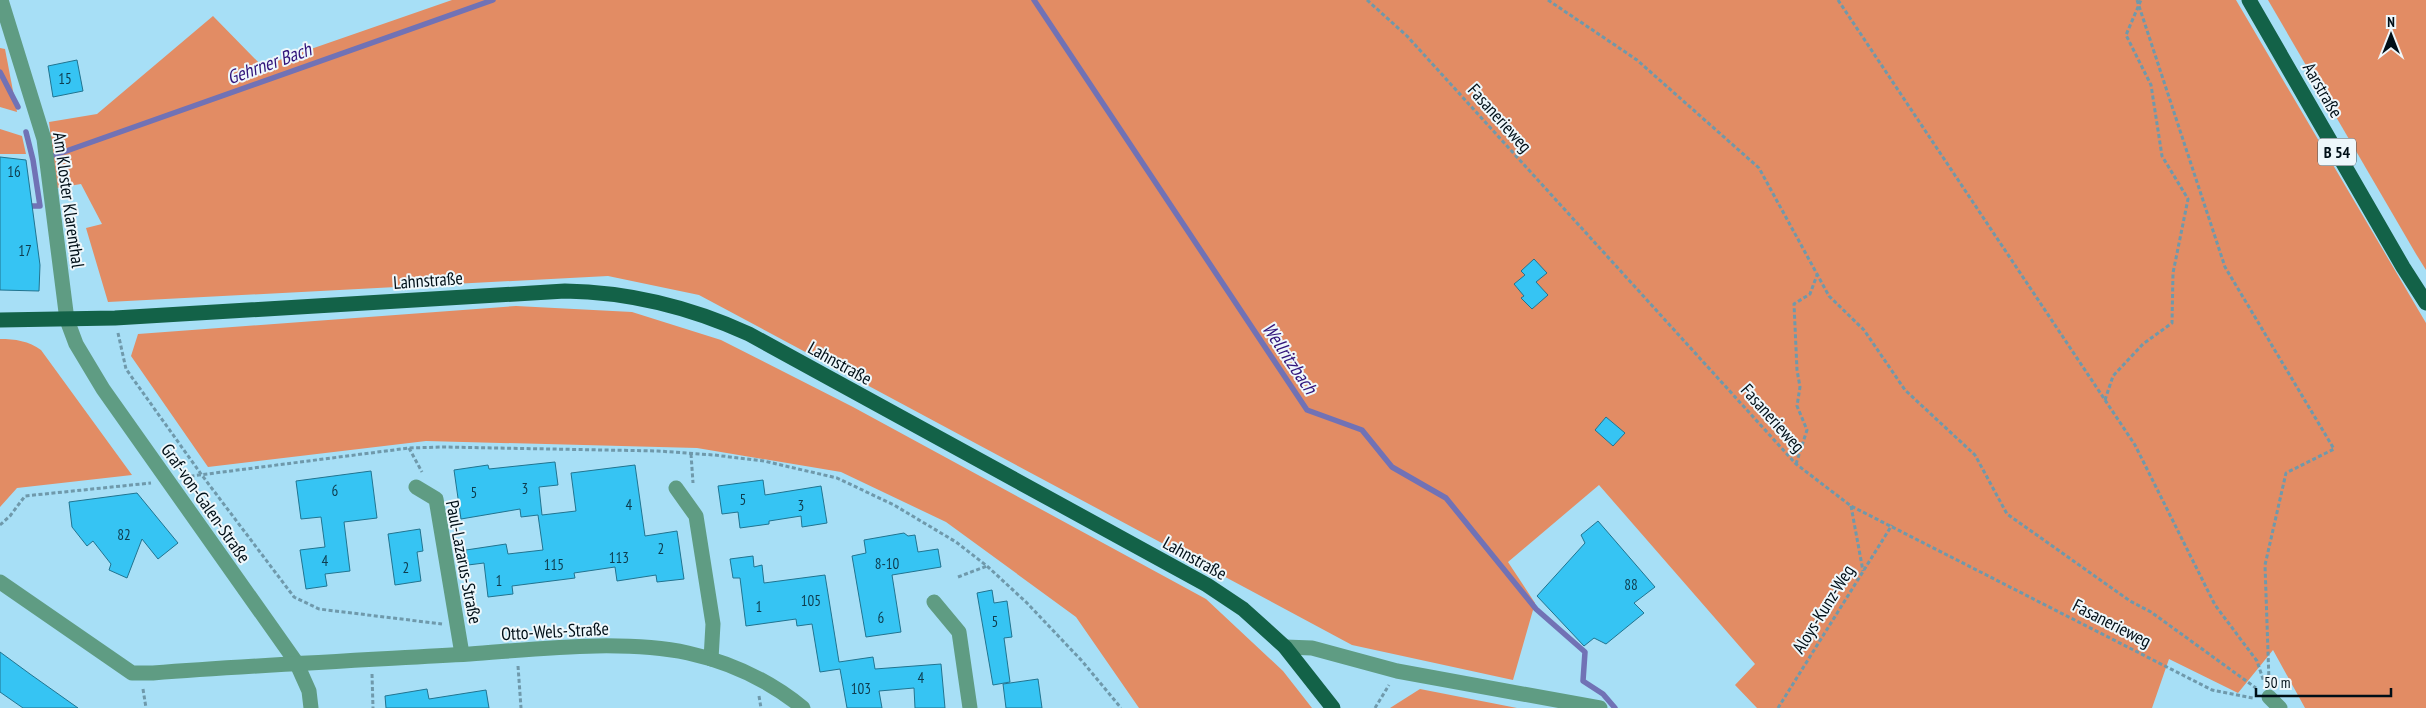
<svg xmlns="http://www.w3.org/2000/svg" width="2426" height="708" viewBox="0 0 2426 708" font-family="'PT Sans Narrow',sans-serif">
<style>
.green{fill:#e28c64}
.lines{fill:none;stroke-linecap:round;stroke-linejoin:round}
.stream{stroke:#7172b5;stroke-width:5.5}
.building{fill:#36c4f3;stroke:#217490}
.path{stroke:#6f99ab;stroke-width:3;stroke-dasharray:4 2.5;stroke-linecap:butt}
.minor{stroke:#5f9c83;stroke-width:15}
.major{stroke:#136248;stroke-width:15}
.labels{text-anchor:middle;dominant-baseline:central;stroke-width:4;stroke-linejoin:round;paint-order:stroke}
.number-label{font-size:15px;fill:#0e3c4e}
.shield{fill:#eef7fb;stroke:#47555b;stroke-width:1}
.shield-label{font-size:16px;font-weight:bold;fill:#000f17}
.street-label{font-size:18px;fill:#000f17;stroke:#eef7fb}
.water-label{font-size:19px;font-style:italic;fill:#30137a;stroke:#eef7fb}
</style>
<rect width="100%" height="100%" fill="#a7dff6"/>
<g class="green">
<path d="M452,0H2236L2426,323V708H2305L2273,650L2238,693L2169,659L2152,708H1757L1735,685L1755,664L1599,485L1508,562L1535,603L1513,680L1352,645L699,295L608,276L108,302L86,228L102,224L81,184L57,188L49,122L97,114L213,16L262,66Z"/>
<path d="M2268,0H2426V270L2416,254Z"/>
<path d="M0,48L5,49L17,112L0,107Z"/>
<path d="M0,129L22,136L26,154H0Z"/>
<path d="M516,306L632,312L721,340L853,407L1206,599L1283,671L1312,708H1139L1076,617L946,522L841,472L697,448L426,441L208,467L131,356L138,334Z"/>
<path d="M0,339C15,339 29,341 41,350L132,475L17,488L0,507Z"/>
<path d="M1420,689L1517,708H1390Z"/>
</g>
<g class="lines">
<g class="stream">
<path d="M1034,0L1307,410L1362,430L1392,467L1446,498L1536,609L1585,652L1583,681L1603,694L1615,708"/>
<path d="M0,72L18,107"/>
<path d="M55,155L493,0"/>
<path d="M25,206H40L33,160L26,132"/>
</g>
</g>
<g class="building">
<path d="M77,60L83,91L53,97L48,66Z"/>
<path d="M0,157L26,160L40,265L39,291L0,290Z"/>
<path d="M1534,259L1547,273L1536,282L1548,295L1532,309L1521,298L1524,296L1514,284L1525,275L1521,271Z"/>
<path d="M1606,417L1625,433L1613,446L1595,430Z"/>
<path d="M555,462L558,485L539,487L542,515L576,511L571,473L635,465L645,536L677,531L684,579L657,582L656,575L617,581L615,567L574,573L575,578L512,586L513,594L488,597L484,563L468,565L466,550L506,544L508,554L543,550L538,515L521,517L520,509L461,519L454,470L488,465L489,469Z"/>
<path d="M371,471L377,518L344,522L350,571L325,574L327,586L306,589L300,550L325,547L321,517L301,519L296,481Z"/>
<path d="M763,480L765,495L821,486L827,523L802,527L801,516L769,521V524L740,528L738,512L722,514L718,486Z"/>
<path d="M137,493L178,543L158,559L142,539L127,578L109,570L111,564L93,541L87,546L72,527L69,502Z"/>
<path d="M1598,521L1655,587L1634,603L1644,613L1606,644L1594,638L1584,646L1537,596L1585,543L1581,535Z"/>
<path d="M420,529L423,551L417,552L421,581L395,585L388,534Z"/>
<path d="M904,533L908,536L915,535L918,552L938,549L941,567L892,575L901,632L866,637L852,556L866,553L864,540Z"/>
<path d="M753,556L754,567L762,565L764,583L825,575L839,662L873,657L875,669L941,664L945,708H915L914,688L879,691L882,708H847L840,669L820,672L812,624L797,626L796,619L746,626L740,578H733L730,559Z"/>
<path d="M992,590L994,603L1007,601L1012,637L1004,638L1010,682L993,685L977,593Z"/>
<path d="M0,652L30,674L78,708H23L0,692Z"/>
<path d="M1038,679L1042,708H1006L1003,684Z"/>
<path d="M427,689L429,699L486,690L489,708H386L385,696Z"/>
</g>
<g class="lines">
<g class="path">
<path d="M1367,0L1407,36L1796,464L1851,506L2212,690L2253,698"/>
<path d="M1548,0L1637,60L1759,168L1829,296L1864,330L1905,390L1975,455L2007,514L2130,601L2151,612L2256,688"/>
<path d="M1838,0L2135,445L2215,605L2257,661L2264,682"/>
<path d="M2137,0L2225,267L2334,449L2286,473L2265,565L2269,681"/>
<path d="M118,333L126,369L201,474L294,597L319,609L442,624"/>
<path d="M2105,400L2113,376L2143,344L2172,323L2173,273L2188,199L2162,156L2151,85L2126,35L2141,0"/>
<path d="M409,448L422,472"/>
<path d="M691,454L693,483"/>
<path d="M1796,464L1807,430L1797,406L1800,387L1797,370L1794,304L1810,294L1817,275"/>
<path d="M184,477L409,448L443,447L658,451L714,455L764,461L837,478L894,505L956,542L987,566L1027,603L1082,661L1121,708"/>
<path d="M1851,506L1863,571"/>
<path d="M0,525L10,516L25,496L151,483"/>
<path d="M958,577L987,566"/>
<path d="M518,666L521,708"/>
<path d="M372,674L373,708"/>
<path d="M143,689L146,708"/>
<path d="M759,696L761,708"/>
<path d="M1375,708L1389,685"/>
<path d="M1778,708L1892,525"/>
</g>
<g class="minor">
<path d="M1,0L44,139L67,320L76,344L103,389L296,662L309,691L311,708"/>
<path d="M416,487L436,499L462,654"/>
<path d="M676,488L696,516L713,624L711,659"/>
<path d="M0,582L132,673H153C259,665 364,660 470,654C539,649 621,639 688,653C729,662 770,681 803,708"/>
<path d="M934,602L959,632L970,708"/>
<path d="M1285,647L1312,648L1397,671L1600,708"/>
<path d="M2269,697L2280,708"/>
</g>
<g class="major">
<path d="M2249,0L2403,267L2426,303"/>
<path d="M0,320L115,318L565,291C630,292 690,307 749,334L1207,585L1243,609L1285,647L1333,708"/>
</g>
</g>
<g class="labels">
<g class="number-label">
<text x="65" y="78">15</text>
<text x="14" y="171">16</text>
<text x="25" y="250">17</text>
<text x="525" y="488">3</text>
<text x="335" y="490">6</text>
<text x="474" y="492">5</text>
<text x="743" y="499">5</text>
<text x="629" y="504">4</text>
<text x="801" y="505">3</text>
<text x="124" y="534">82</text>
<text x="661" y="548">2</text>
<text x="619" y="557">113</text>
<text x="325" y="560">4</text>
<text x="887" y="563">8-10</text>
<text x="554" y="564">115</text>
<text x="406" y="567">2</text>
<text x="499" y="580">1</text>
<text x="1631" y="584">88</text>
<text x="811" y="600">105</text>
<text x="759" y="606">1</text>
<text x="881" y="617">6</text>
<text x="995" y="621">5</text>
<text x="921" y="677">4</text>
<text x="861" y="688">103</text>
</g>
<rect class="shield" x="2318" y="138.5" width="38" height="27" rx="4"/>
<g class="shield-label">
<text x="2337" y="152">B 54</text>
</g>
<g class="street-label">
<text transform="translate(2323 90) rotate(60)">Aarstraße</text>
<text transform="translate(1500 118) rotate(48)">Fasanerieweg</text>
<text transform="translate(69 200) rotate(82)">Am Kloster Klarenthal</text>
<text transform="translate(428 280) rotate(-4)">Lahnstraße</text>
<text transform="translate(840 363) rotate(29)">Lahnstraße</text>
<text transform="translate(1773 418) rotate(48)">Fasanerieweg</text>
<text transform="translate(206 503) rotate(55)">Graf-von-Galen-Straße</text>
<text transform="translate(1195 558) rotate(29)">Lahnstraße</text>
<text transform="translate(464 562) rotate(79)">Paul-Lazarus-Straße</text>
<text transform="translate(1823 609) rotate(-58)">Aloys-Kunz-Weg</text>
<text transform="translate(2112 623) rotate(27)">Fasanerieweg</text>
<text transform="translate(555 631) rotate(-3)">Otto-Wels-Straße</text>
</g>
<g class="water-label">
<text transform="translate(269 63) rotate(-20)">Gehrner Bach</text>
<text transform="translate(1290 358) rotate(56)">Wellritzbach</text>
</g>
</g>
<g transform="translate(2391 35)" stroke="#eef7fb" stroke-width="4" paint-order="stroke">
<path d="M0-4L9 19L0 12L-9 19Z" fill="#000f17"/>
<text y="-8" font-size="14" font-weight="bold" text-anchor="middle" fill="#000f17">N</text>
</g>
<path d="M2256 688v8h135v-8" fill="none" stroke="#000f17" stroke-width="2.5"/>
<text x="2264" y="688" font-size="15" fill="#000f17" stroke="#eef7fb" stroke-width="4" paint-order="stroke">50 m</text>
</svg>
